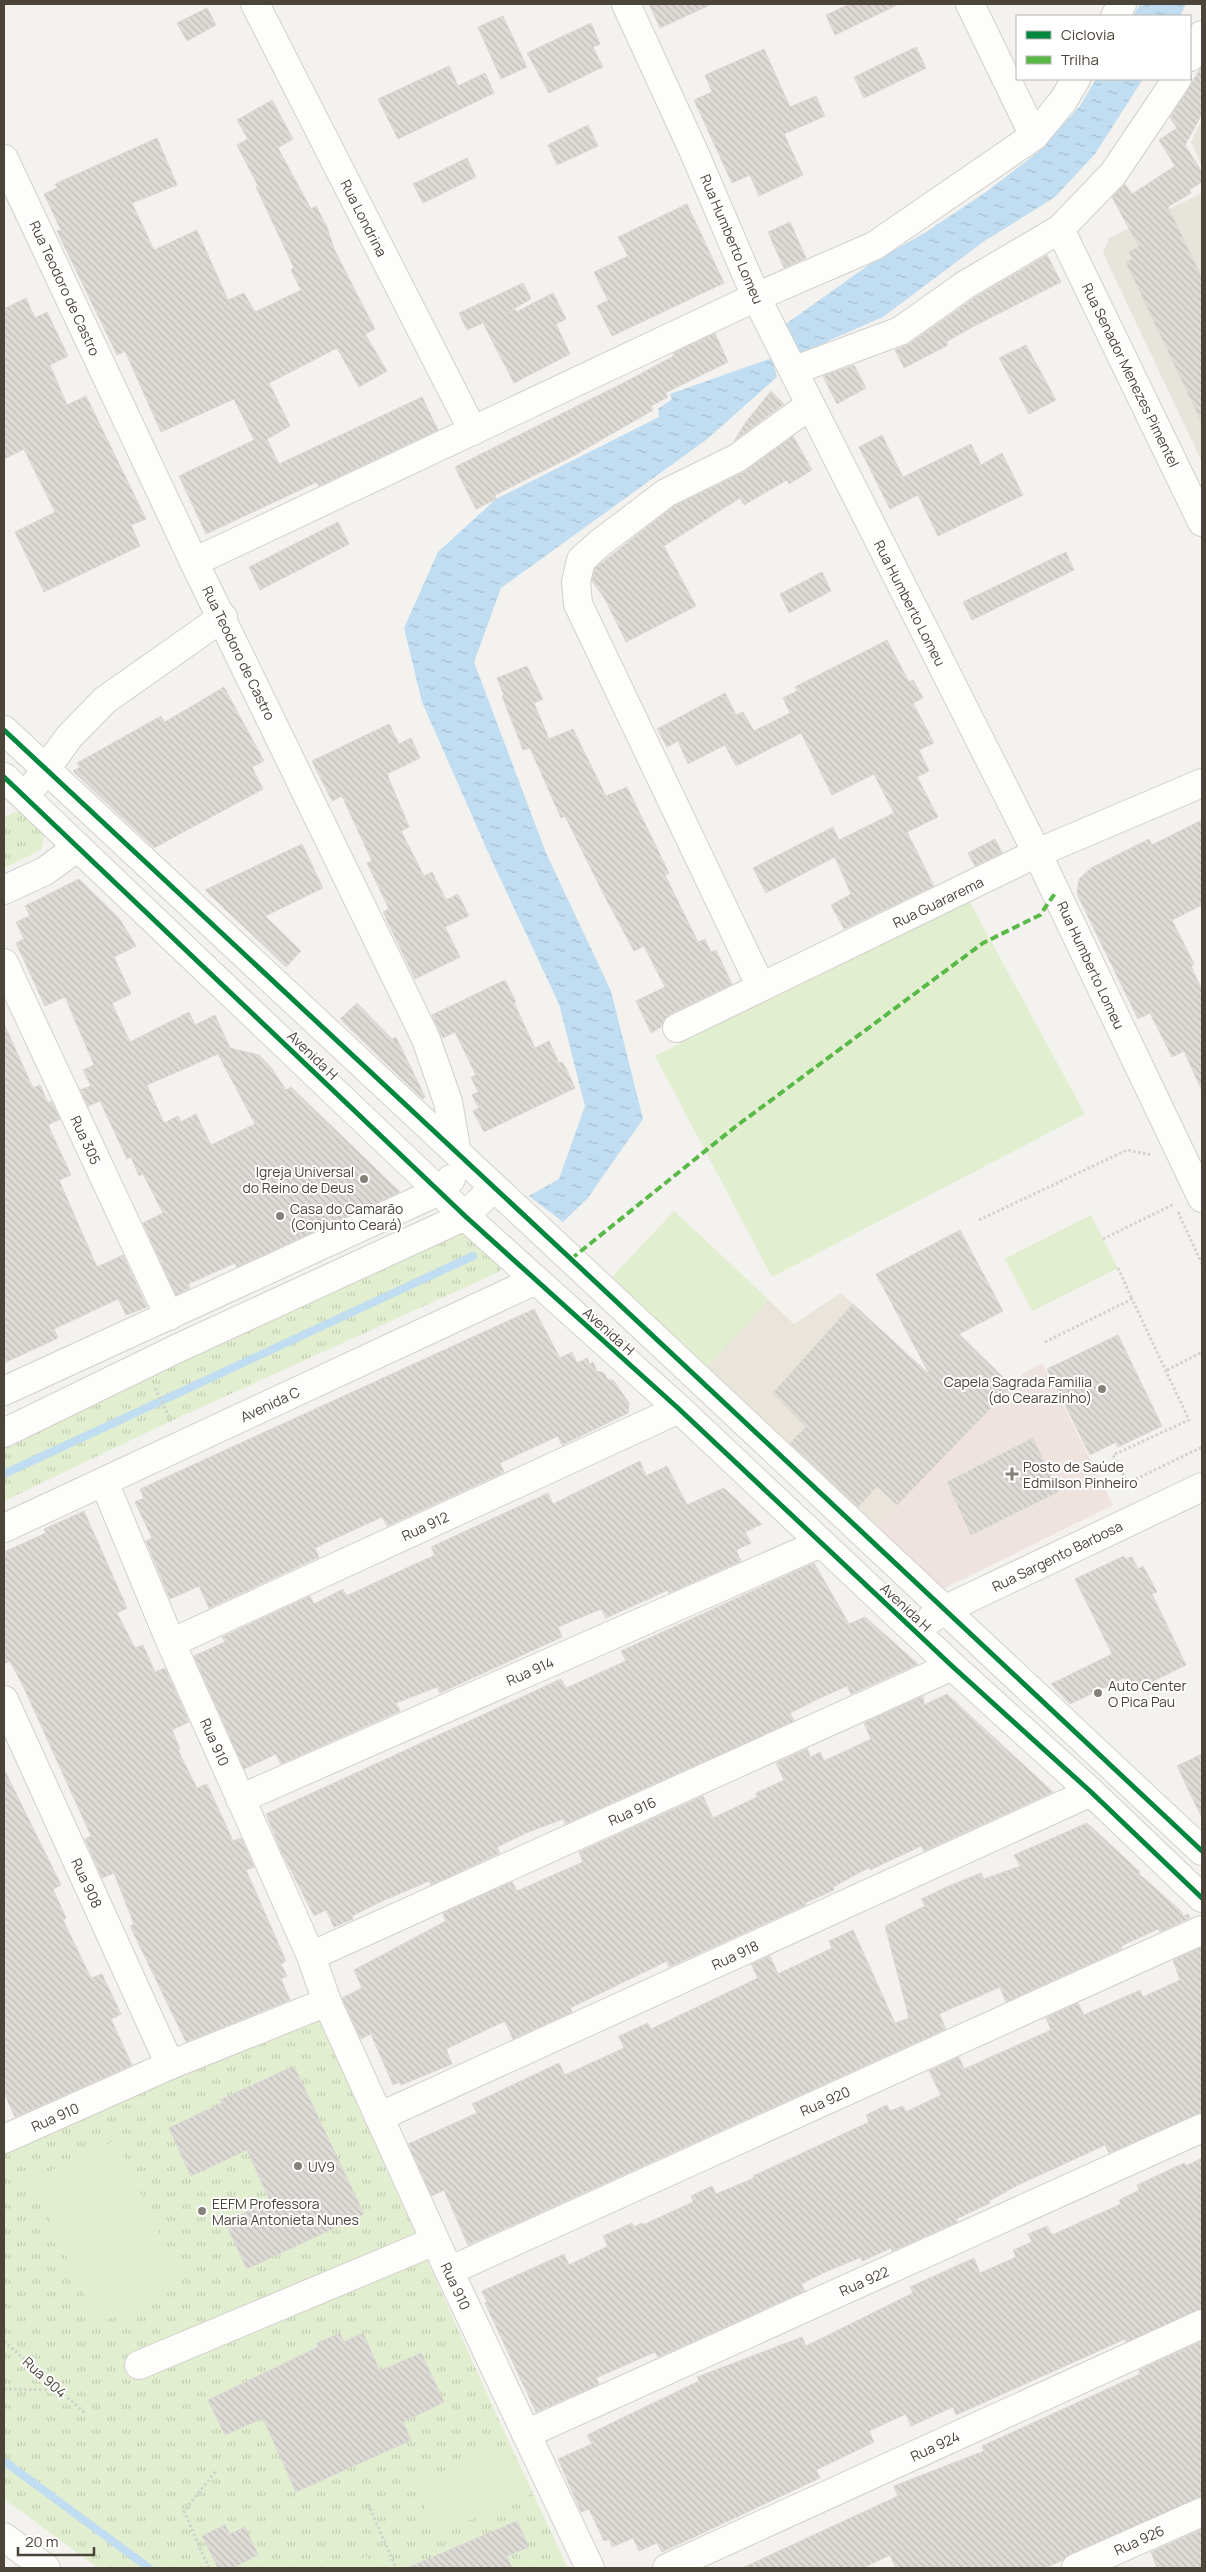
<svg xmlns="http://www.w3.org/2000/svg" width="1206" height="2572" viewBox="0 0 1206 2572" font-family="Manrope,sans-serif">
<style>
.residential{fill:#e7e4dc}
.education{fill:#eae5da}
.medical{fill:#eee3df}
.park{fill:url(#park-tufts)}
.pitch{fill:#e1eecf}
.water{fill:url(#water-ripples)}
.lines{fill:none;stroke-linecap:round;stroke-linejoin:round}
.stream{stroke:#c0ddf1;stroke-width:8}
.building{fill:url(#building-back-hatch);stroke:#dcd9d4;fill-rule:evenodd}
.minor-casing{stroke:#d2d0cb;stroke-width:30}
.path{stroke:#d3d2cc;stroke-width:3;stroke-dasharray:2.5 2.5;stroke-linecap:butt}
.minor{stroke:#fdfdfc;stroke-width:28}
.quiet{stroke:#58b947;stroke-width:4;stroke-dasharray:8 4;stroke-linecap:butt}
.cycleway-casing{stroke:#fff;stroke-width:8}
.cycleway{stroke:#00873e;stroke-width:5}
.poi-dot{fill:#868178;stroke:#fff;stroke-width:2}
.labels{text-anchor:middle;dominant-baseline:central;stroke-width:4;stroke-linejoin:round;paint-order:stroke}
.street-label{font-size:14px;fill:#4b4439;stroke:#fff}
.poi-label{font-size:14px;fill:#4b4439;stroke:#fff;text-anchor:start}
</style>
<defs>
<pattern id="park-tufts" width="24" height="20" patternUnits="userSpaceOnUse" patternTransform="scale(1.25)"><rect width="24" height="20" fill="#e1eecf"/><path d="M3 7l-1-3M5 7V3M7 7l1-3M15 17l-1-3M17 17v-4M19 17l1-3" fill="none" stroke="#c3cdb2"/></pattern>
<pattern id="water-ripples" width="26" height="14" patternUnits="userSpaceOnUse" patternTransform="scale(1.25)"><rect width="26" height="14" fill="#c0ddf1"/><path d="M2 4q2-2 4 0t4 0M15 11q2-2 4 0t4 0" fill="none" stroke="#a6bfcf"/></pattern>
<pattern id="building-back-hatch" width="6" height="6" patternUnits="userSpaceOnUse" patternTransform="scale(1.25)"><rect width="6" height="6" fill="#dedbd6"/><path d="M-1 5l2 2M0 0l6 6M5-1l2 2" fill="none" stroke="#c0bdb8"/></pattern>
</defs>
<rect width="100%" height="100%" fill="#f4f2ee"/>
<g class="residential">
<path d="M1202,119V167L1191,142Z"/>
<path d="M1202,193V462L1103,253L1109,238Z"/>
</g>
<path class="education" d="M674,1211L794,1324L841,1293L979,1420L877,1526L706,1368Z"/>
<path class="medical" d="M1042,1363L1113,1505L941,1590L877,1526L1024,1373Z"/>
<g class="park">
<path d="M23,809L46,830L41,850L4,868V817Z"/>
<path d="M469,1228L506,1262L499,1272L171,1421L4,1501V1442Z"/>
<path d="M317,2015L501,2425L568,2568H98L4,2499V2153Z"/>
</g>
<g class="pitch">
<path d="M967,897L1085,1114L772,1277L655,1056Z"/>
<path d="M674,1211L769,1300L706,1368L611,1278Z"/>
<path d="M1091,1215L1118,1268L1032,1311L1005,1259Z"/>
<path d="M116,2140L183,2285L98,2324L31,2180Z"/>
<path d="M507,2444L532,2494L437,2534L415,2483Z"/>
<path d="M367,2556L373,2568H341Z"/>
</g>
<g class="water">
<path d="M1140,4H1186L1180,16H1133Z"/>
<path d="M1096,79H1143L1095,154L1055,197L983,242L883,317L830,340L799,359L783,326L870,264L926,232L986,192L1038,152L1080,106Z"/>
<path d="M772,358L777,377L706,440L501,588L474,662L546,853L611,991L643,1119L587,1199L563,1222L529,1196L559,1179L585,1106L559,1004L492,861L422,702L404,628L438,552L496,499L659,417L658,409L672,399L670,394Z"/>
</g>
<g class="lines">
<g class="stream">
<path d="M4,1474L473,1256"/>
<path d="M4,2461L149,2568"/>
</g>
</g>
<g class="building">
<path d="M649,4H712L660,28Z"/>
<path d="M850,4H899L835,35L826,15Z"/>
<path d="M207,8L216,25L187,41L177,23Z"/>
<path d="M503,16L527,67L501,79L478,27Z"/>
<path d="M591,23L600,44L593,47L603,67L549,93L527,53Z"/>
<path d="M916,47L926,68L864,98L854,77Z"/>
<path d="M764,49L790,107L816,96L825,116L784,134L803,175L759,196L750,175L732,183L694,100L712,92L705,75Z"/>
<path d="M449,66L458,86L485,73L494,93L398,139L378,99Z"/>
<path d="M1202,66V114L1185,145L1202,172V182L1189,190L1191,193L1168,207L1202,278V423L1126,262L1133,259L1129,252L1139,247L1112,197L1125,184L1132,194L1175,166L1159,140L1177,128L1170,118Z"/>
<path d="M272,100L293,139L278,148L311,209L316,206L327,227L334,249L375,329L365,334L387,371L359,387L337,348L269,383L290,426L267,439L279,464L422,397L438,430L319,486L317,482L206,534L179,476L254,440L234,399L161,432L125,351L117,355L57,231L61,230L44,194L57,188L55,184L157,138L177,185L132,203L154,250L197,230L228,300L244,293L255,312L301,290L291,270L294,268L256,187L258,186L237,145L248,139L237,120Z"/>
<path d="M588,125L598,146L557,165L548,145Z"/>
<path d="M467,158L476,177L423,203L413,184Z"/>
<path d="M687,204L724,283L612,336L597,306L608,300L594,272L628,256L618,237Z"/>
<path d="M790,222L806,258L784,268L768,232Z"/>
<path d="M1047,255L1061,282L974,326L946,342L948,345L904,368L895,350L909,344L974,298Z"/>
<path d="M523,283L531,299L504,314L515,309L516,312L553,293L566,319L556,324L570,354L514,383L483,323L467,330L459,313Z"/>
<path d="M26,298L35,318L47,312L68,356L50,365L67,405L86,396L146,519L131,525L140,546L44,592L15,532L55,512L24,449L4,459V309Z"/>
<path d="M715,333L728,362L665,393L668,397L651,406L653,410L575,455L495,495L496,499L476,509L455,467L625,382L674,356L673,353Z"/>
<path d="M1026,345L1056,400L1029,414L999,358Z"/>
<path d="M854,365L866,388L837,404L823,376Z"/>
<path d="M771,391L784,404L734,441L746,422Z"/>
<path d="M882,435L903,477L971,444L981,465L1002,453L1023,495L938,536L918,495L890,509L859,447Z"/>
<path d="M793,436L812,470L789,484L787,480L744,505L740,498L664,546L696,606L626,642L605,599L592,581L595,568L674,506L744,472Z"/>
<path d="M338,522L349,544L260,590L249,567Z"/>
<path d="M1066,552L1074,570L972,620L963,602Z"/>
<path d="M822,572L831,591L789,613L780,594Z"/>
<path d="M887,640L909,682L913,680L923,698L913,703L934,743L919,750L929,771L917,777L938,817L907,832L934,886L844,929L831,905L851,894L835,857L766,893L753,868L833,827L839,840L894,813L874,774L832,795L801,733L736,766L725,745L688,764L678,741L667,747L657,729L725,693L736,715L743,712L754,731L790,713L783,698L797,691L795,687Z"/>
<path d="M527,666L543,699L534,703L549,739L573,729L606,796L627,787L669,873L665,875L698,942L705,939L711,952L716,950L732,984L670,1014L664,1020L661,1027L651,1033L636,1001L665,987L644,946L634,951L604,895L565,816L561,818L530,748L523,750L502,696L504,695L497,678Z"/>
<path d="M224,687L264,761L252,767L263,789L154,848L73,771L80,767L77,763L161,716L165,722Z"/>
<path d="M389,724L399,744L411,738L420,758L387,774L409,827L401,831L424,876L432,872L446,900L458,894L469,916L445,927L460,957L415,979L383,912L389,909L367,863L372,861L342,796L332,801L312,761Z"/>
<path d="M1202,820V905L1172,920L1194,964L1191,966L1202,990V1091L1184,1051L1172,1057L1150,1013L1138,1019L1077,894L1079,879L1091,868L1149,839L1152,845Z"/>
<path d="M995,839L1002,853L975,866L968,853Z"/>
<path d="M302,844L323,888L265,916L301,951L286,967L205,890Z"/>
<path d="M79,879L119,918L136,946L114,957L131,994L112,1003L130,1042L189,1012L195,1025L215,1015L230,1048L259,1055L270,1066L286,1090L291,1087L400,1192L237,1267L235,1263L188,1284L190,1288L176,1295L143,1223L163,1213L143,1174L139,1176L131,1157L127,1159L100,1101L88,1106L80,1090L91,1086L83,1070L94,1065L65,997L45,1006L16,943L24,939L16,922L30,916L25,906ZM218,1054L255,1124L211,1145L196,1114L181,1122L178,1116L164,1123L147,1085Z"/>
<path d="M505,980L516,1002L514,1003L535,1048L549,1041L559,1063L562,1062L566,1068L575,1088L484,1132L473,1111L479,1108L472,1095L478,1092L471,1077L476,1075L455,1032L443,1038L432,1015Z"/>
<path d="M357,1003L392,1039L396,1037L425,1097L423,1099L340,1019Z"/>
<path d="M4,1024L33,1088L40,1085L48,1103L51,1101L60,1119L48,1125L71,1175L59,1180L97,1267L123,1255L147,1307L126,1315L118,1299L54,1329L58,1338L4,1363Z"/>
<path d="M960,1230L1003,1311L959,1334L1012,1386L897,1505L877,1486L858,1507L790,1443L806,1427L773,1393L853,1304L930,1375L876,1274Z"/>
<path d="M534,1309L560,1358L572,1352L577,1363L587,1358L590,1364L593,1362L597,1371L604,1373L608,1380H613L629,1403L628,1413L562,1445L558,1436L500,1463L504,1472L387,1526L382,1517L321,1545L315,1548L319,1557L209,1608L199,1586L170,1599L146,1541L152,1538L135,1502L144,1498L140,1489Z"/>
<path d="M1118,1335L1162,1426L1118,1447L1116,1442L1090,1455L1047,1369Z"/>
<path d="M1033,1438L1058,1492L971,1535L947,1482Z"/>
<path d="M640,1461L646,1476L667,1466L687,1505L724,1488L762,1524L745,1532L751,1543L736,1550L741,1561L669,1593L668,1590L606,1618L601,1609L558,1627L562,1637L440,1693L437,1687L396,1703L400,1711L281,1764L276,1754L244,1769L194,1656L225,1642L222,1637L310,1596L314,1604L343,1589L346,1596L435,1555L431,1547L548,1493L553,1504Z"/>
<path d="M84,1511L127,1608L117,1613L135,1648L143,1645L155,1672L165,1668L189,1722L172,1730L180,1749L178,1750L197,1788L207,1784L233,1841L241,1838L254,1867L246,1870L286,1961L281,1964L287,1976L281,1979L290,2000L186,2042L130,1926L134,1924L114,1873L102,1878L85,1839L91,1836L24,1688L10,1661L4,1664V1552L46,1533L44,1529Z"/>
<path d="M1124,1556L1125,1559L1132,1557L1138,1569L1143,1566L1157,1592L1152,1594L1186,1665L1131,1692L1124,1678L1070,1704L1051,1684L1112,1654L1075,1579Z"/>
<path d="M814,1563L849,1624L865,1617L918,1664L851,1694L847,1686L818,1699L790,1713L794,1721L565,1824L563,1819L526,1833L497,1847L500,1853L431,1885L429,1881L380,1902L352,1916L353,1919L334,1927L326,1910L314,1916L282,1853L266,1814L561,1679L566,1688L626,1661L621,1651Z"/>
<path d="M947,1694L1053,1792L924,1851L921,1846L870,1870V1867L833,1887L834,1890L805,1903L806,1905L669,1967L667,1961L570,2008L572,2012L513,2039L505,2021L446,2049L452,2064L401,2085L400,2082L393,2085L371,2034L361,2039L342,1998L362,1988L354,1970L446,1921L443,1913L512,1882L517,1891L583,1862L579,1852L703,1796L713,1818L757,1797L756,1793L784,1780L776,1763L807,1749L811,1757L820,1752L824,1761L871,1739L864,1723L923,1696L924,1705Z"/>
<path d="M1202,1754V1818L1177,1766Z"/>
<path d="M4,1769L61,1885L53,1889L66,1918L63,1920L91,1978L102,1974L121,2014L111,2019L132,2065L15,2117L4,2093Z"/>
<path d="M1087,1823L1140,1872L1138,1873L1181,1911L1183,1916L1188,1914L1190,1918L1160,1932L1158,1929L1121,1946L1122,1949L1006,2002L1000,1987L939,2014L946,2029L468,2245L444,2190L432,2196L408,2144L477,2113L472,2104L559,2063L565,2075L624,2048L619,2036L648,2023L651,2029L758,1978L751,1964L770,1956L778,1974L832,1948L829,1941L853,1930L895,2023L909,2018L885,1926L925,1906L921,1899L951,1885L981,1873L984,1879L1020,1866L1014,1855Z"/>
<path d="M1202,1947V2112L1109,2153L1105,2145L1018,2185L989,2201L990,2203L956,2219L957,2222L892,2251L891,2248L862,2261L861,2257L823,2273L801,2284L805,2291L658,2357L655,2352L596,2378L599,2384L536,2412L485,2303L487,2302L482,2291L564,2254L569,2265L608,2246L603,2236L632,2223L634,2227L642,2223L643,2225L693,2202L691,2196L712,2186L716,2194L754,2178L753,2176L869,2122L866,2115L887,2105L890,2111L903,2106L906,2112L941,2095L929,2071L959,2057L964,2069L1051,2030L1046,2018L1078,2003L1084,2015L1140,1990L1143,1997L1180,1980L1173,1960Z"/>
<path d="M294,2066L364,2214L247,2269L225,2222L270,2201L247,2150L191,2176L169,2128L222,2103L220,2100Z"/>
<path d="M1202,2158V2309L1126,2342L1125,2339L956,2415L953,2407L911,2426L906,2414L869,2431L874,2442L816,2470L820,2478L662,2552L657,2543L639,2551L633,2538L612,2547L609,2539L604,2541L589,2509L581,2512L558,2459L592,2444L587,2435L699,2381L697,2377L802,2337L806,2346L913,2293L910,2287L974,2258L980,2273L1016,2257L1013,2250L1032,2242L1028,2234L1047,2226L1052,2235L1121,2204L1119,2200L1139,2190L1137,2185L1184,2163L1186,2166Z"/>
<path d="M340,2333L344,2342L363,2333L380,2371L421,2353L444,2402L403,2422L411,2440L296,2492L263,2418L225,2435L208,2400L318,2347L317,2343Z"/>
<path d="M1202,2341V2497L1070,2554L1063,2560L1045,2568H896L890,2555L863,2568H742L898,2496L894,2486L984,2451L982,2446L1140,2374L1139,2370Z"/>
<path d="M517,2521L529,2547L507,2556L512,2568H407Z"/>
<path d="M225,2525L230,2534L245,2527L258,2555L232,2568H218L202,2536Z"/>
<path d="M1202,2529V2568H1157L1151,2552Z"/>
</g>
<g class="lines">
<defs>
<g id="minor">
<path d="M255,4L473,431"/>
<path d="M626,4L694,152L756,297L1037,853L1202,1198"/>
<path d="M970,4L1034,136"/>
<path d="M1115,16L1122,4"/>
<path d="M1190,57L1202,35"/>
<path d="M4,159L194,562L426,1039L448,1102L457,1153"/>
<path d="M1060,229L1202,522"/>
<path d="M795,370L900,331L965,285L1060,229L1113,174L1177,79"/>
<path d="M194,562L756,297L874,246L1034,136L1063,101L1076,79"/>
<path d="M4,730L571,1259L1202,1851"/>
<path d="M4,777L465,1216L679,1409L952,1666L1091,1792L1202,1898"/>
<path d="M35,784L69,737L105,700L223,617"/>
<path d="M4,890L45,871L78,847"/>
<path d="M4,963L169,1316"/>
<path d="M761,987L578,604L576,582L581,560L600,543L666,493L737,458L810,405"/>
<path d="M677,1028L1037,853L1202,783"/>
<path d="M4,1391L439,1191L451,1179"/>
<path d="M4,1433L176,1349L465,1216L493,1188"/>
<path d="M104,1482L171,1643L311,1956L327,2002L449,2271L590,2568"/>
<path d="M4,1528L536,1280"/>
<path d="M931,1619L946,1609L1202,1487"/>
<path d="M171,1643L679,1409"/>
<path d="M4,1700L170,2065"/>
<path d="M240,1799L821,1543"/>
<path d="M311,1956L952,1666"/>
<path d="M379,2117L1091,1792"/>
<path d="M4,2139L170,2065L327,2002"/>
<path d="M449,2271L1202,1930"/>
<path d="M139,2365L435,2241"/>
<path d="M526,2434L1202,2128"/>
<path d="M4,2537L46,2568"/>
<path d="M667,2568L1202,2324"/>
<path d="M1076,2568L1202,2512"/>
</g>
</defs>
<use href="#minor" class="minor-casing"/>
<g class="path">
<path d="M1178,1212L1202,1264"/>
<path d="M979,1220L1127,1150L1151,1155"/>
<path d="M1103,1239L1174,1204"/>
<path d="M1118,1268L1132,1299"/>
<path d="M1045,1342L1132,1299L1189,1420L1113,1455L1128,1483L1202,1447"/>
<path d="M1167,1370L1202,1352"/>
<path d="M155,1388L171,1421"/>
<path d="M4,2341L86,2414"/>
<path d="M4,2389L58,2390"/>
<path d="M368,2504L396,2568"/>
<path d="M209,2568L184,2511L216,2471"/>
</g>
<use href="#minor" class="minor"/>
<path class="quiet" d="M571,1259L735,1127L983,943L1040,915L1056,892"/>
<defs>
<g id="cycleway">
<path d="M4,730L571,1259L1202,1851"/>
<path d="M4,777L465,1216L679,1409L952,1666L1091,1792L1202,1898"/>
</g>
</defs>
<use href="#cycleway" class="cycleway-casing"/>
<use href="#cycleway" class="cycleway"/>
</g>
<g class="poi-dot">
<circle cx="364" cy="1179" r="5"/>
<circle cx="280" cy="1216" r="5"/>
<circle cx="1102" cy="1389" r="5"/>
<path d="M1009.5 1466.5h5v5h5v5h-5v5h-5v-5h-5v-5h5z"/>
<circle cx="1098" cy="1693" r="5"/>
<circle cx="298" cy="2166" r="5"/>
<circle cx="202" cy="2211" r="5"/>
</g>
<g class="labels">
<g class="street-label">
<text transform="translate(364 218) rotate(63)">Rua Londrina</text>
<text transform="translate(732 239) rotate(67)">Rua Humberto Lomeu</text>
<text transform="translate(65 288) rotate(65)">Rua Teodoro de Castro</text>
<text transform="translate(1131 375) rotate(64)">Rua Senador Menezes Pimentel</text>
<text transform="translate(910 603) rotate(63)">Rua Humberto Lomeu</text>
<text transform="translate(239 653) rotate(64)">Rua Teodoro de Castro</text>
<text transform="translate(938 902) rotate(-26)">Rua Guararema</text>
<text transform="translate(1091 965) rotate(65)">Rua Humberto Lomeu</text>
<text transform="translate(313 1055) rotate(44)">Avenida H</text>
<text transform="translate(86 1140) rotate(65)">Rua 305</text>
<text transform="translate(609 1331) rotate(42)">Avenida H</text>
<text transform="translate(270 1404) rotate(-25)">Avenida C</text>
<text transform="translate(425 1526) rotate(-25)">Rua 912</text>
<text transform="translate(1057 1556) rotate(-26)">Rua Sargento Barbosa</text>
<text transform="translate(906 1607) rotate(43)">Avenida H</text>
<text transform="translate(530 1671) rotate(-24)">Rua 914</text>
<text transform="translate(215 1742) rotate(66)">Rua 910</text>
<text transform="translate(632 1811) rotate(-24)">Rua 916</text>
<text transform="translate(87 1883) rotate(65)">Rua 908</text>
<text transform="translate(735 1955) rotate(-25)">Rua 918</text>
<text transform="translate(825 2101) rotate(-24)">Rua 920</text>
<text transform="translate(55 2117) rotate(-24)">Rua 910</text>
<text transform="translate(864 2281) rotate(-24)">Rua 922</text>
<text transform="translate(456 2286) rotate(65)">Rua 910</text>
<text transform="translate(45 2377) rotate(42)">Rua 904</text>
<text transform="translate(935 2446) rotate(-25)">Rua 924</text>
<text transform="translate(1139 2540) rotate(-24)">Rua 926</text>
</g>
<g class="poi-label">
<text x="354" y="1171" text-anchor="end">Igreja Universal<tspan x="354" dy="16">do Reino de Deus</tspan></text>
<text x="290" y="1208">Casa do Camarão<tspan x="290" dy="16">(Conjunto Ceará)</tspan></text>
<text x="1092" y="1381" text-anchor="end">Capela Sagrada Familia<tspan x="1092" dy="16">(do Cearazinho)</tspan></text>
<text x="1023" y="1466">Posto de Saúde<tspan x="1023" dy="16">Edmilson Pinheiro</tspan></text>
<text x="1108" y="1685">Auto Center<tspan x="1108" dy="16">O Pica Pau</tspan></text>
<text x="308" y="2166">UV9</text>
<text x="212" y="2203">EEFM Professora<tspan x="212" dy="16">Maria Antonieta Nunes</tspan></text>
</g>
</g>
<rect width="1206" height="2572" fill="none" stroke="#4b4439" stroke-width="10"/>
<rect x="1016" y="15" width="175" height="65" fill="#ffffff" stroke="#b7b4b0"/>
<rect x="1026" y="31" width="25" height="8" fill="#00873e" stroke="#b7b4b0"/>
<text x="1061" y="40" font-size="15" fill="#4b4439">Ciclovia</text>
<rect x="1026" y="56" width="25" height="8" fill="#58b947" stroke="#b7b4b0"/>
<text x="1061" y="65" font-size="15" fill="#4b4439">Trilha</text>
<path d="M18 2547v8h76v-8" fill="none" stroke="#4b4439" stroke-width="2.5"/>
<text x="25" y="2547" font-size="15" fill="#4b4439" stroke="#ffffff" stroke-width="4" paint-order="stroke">20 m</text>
</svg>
